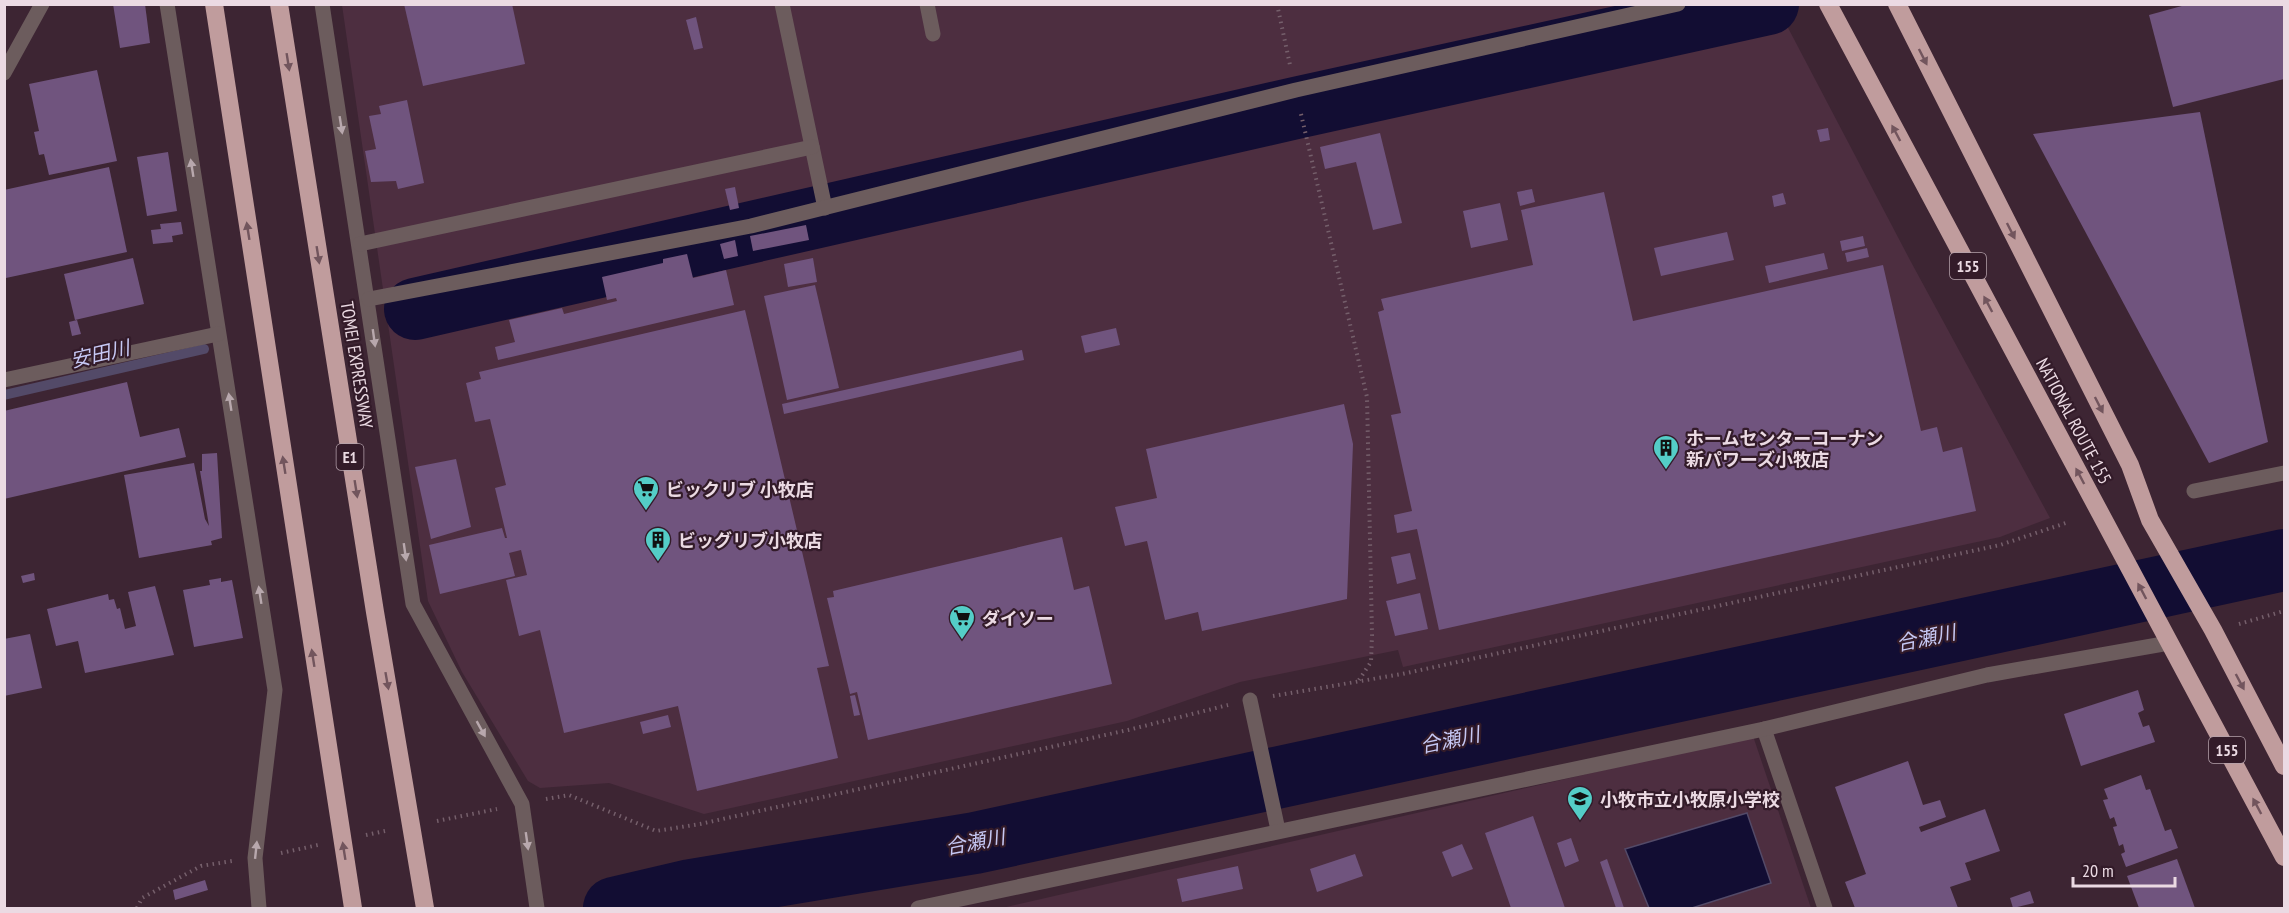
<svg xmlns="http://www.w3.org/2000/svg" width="2289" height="913" viewBox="0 0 2289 913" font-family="'PT Sans Narrow','Noto Sans JP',sans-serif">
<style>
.built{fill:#4d2e40}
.water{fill:#120d33;stroke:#534a68;stroke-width:1.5}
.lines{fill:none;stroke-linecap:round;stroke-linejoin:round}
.stream{stroke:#534a68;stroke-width:10}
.river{stroke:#120d33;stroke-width:62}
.building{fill:#70547e}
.path{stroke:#755f6b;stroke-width:4;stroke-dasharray:1.5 4.5;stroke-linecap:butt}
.minor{stroke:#6c5c5d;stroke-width:15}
.highway{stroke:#c09c9d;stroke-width:18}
.oneway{fill:#72555d}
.oneway2{fill:#b8a8ad}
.labels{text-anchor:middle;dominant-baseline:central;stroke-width:4.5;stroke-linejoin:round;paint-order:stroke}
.shield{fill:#331b29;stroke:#b4a1ab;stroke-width:1.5}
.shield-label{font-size:16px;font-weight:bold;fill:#ebdae3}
.street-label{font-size:18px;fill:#ebdae3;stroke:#331b29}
.poi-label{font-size:18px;font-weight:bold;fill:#ebdae3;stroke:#331b29;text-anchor:start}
.water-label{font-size:20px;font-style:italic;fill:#c6c8f4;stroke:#331b29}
</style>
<rect width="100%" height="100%" fill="#3d2533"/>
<g class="built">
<path d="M342,5H1776L1911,262L2050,518L2000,537L1403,667L1398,650L1240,682L1127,721L704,814L609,783L540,788L528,781L462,672L428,601Z"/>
<path d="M1753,736L1811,908H1002Z"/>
</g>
<path class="water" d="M1747,813L1771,883L1692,908H1649L1625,849Z"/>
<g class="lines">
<path class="stream" d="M4,395L204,349"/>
<g class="river">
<path d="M415,309L1300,107L1768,4"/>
<path d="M614,908L691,890L975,843L2284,560"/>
</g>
</g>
<g class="building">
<path d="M113,4H145L150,43L120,48Z"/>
<path d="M404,4H512L525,64L423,86Z"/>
<path d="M2189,4H2284V79L2173,107L2149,15Z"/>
<path d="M696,17L703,48L694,50L686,20Z"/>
<path d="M97,70L117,161L49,175L44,154L39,155L34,132L39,131L29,84Z"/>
<path d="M407,100L424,183L398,189L396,181L371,182L365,151L376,149L369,116L381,114L379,106Z"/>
<path d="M2200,112L2268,442L2209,463L2033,134Z"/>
<path d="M1828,128L1830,140L1820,142L1817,130Z"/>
<path d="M1380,133L1402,223L1373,230L1356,162L1325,169L1320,147Z"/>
<path d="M168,152L177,211L147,216L137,157Z"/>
<path d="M109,167L127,252L6,278L4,190Z"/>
<path d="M735,187L739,208L730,210L725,189Z"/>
<path d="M1532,189L1535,202L1520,206L1517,192Z"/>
<path d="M1604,192L1633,321L1883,265L1921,431L1937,427L1943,452L1962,447L1976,511L1439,630L1417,529L1397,533L1394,515L1412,511L1391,415L1401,413L1378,312L1384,310L1381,299L1533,265L1521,210Z"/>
<path d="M1783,193L1786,204L1774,207L1772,196Z"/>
<path d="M1500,203L1508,240L1471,248L1463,211Z"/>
<path d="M181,222L183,234L172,236L173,242L153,244L151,230L161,229L160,224Z"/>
<path d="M806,225L809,240L753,251L750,236Z"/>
<path d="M1727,232L1734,260L1661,276L1654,248Z"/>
<path d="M1863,236L1865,246L1842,251L1840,241Z"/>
<path d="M735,240L738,256L724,259L720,244Z"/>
<path d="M1867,248L1869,257L1847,262L1845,253Z"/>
<path d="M1824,253L1828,269L1769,283L1765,266Z"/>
<path d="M687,254L693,278L726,270L734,305L498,360L495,347L515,342L509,320L562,308L564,314L617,301L616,298L607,300L602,277L663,263V259Z"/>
<path d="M133,258L144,304L75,320L64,274Z"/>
<path d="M813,258L817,282L788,287L784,264Z"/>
<path d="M815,285L839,388L787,400L764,296Z"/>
<path d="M745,310L829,666L817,668L838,758L697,791L678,706L564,733L540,630L519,636L506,580L527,575L521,550L509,553L515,576L440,594L429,545L502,528L505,538H507L495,488L506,485L490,419L475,422L466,383L481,379L479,372Z"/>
<path d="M77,320L81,334L72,336L69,322Z"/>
<path d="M1116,328L1120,345L1085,353L1081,336Z"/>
<path d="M1022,350L1024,360L784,414L782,404Z"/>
<path d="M127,382L140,437L179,428L186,457L4,499V411Z"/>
<path d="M1344,404L1353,444L1347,599L1202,631L1198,612L1165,620L1147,541L1125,546L1115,507L1157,498L1146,449Z"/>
<path d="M217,453L222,538L211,541L212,545L139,558L124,475L194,463L205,519L209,526L200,471H202V454Z"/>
<path d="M456,459L471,527L431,539L415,467Z"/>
<path d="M1062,537L1074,590L1089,586L1112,684L868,740L857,692L850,694L827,598L834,597L833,591Z"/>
<path d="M1410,553L1416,579L1397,584L1391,557Z"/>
<path d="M34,573L35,580L23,583L21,576Z"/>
<path d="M221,578V582L232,580L243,638L194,647L183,590L210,585L209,580Z"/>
<path d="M155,586L174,655L85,673L78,641L56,646L47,609L108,594L109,600L114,599L117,609L120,608L125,629L136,626L128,592Z"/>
<path d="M1420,593L1428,629L1395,636L1386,601Z"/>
<path d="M30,634L42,688L4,696V639Z"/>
<path d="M2138,690L2144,710L2138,713L2143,727L2149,725L2155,742L2081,766L2064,714Z"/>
<path d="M855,695L860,715L854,716L850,696Z"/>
<path d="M668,715L671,727L643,734L640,722Z"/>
<path d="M1908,761L1923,805L1940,800L1946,817L1919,827L1921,832L1985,809L2000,851L1965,863L1971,880L1950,887L1958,908H1855L1845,882L1866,874L1835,787Z"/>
<path d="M2141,775L2146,790L2150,789L2165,831L2171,829L2178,848L2126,867L2121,854L2125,852L2123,844L2119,846L2113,827L2117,826L2114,817L2110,819L2103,800L2108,799L2104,789Z"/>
<path d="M1533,816L1565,908H1511L1485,833Z"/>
<path d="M1571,838L1579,861L1565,867L1557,843Z"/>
<path d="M1462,844L1473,869L1452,877L1442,852Z"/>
<path d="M1355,854L1363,876L1317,892L1310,869Z"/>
<path d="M1607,859L1624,908H1616L1600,862Z"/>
<path d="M2177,859L2195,908H2139L2127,876Z"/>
<path d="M1238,866L1243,889L1182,902L1177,879Z"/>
<path d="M205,880L208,890L175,900L173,890Z"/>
<path d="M2030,891L2034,903L2013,908L2010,898Z"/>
</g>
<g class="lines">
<g class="path">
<path d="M1277,4L1290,65"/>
<path d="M1301,114L1367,397L1372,635L1371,662L1359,680"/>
<path d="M2239,624L2284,611"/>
<path d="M1273,696L1402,674L2000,545L2066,523"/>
<path d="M546,799L569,795L656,831L700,824L1128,730L1228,705"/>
<path d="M437,821L497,809"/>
<path d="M366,835L385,831"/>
<path d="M281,853L318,845"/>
<path d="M137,908L142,898L201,866L232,861"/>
</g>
<g class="minor">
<path d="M167,4L275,690L255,858L259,908"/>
<path d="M322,4L413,604L522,804L537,908"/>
<path d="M782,4L825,208"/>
<path d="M927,4L933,34"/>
<path d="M4,73L42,4"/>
<path d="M360,244L812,147"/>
<path d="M369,299L751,226L1296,90L1678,4"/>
<path d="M4,380L218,334"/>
<path d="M2194,491L2284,473"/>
<path d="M1250,700L1278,830"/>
<path d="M1764,729L1825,908"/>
<path d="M918,908L1764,729L1987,675L2169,643"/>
</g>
<g class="highway">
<path d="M214,4L353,908"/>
<path d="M279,4L375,612L425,908"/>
<path d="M1828,4L2284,857"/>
<path d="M1897,4L2130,465L2150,520L2213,630L2284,766"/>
</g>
</g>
<defs><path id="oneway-solid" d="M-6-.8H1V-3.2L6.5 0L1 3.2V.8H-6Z" transform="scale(1.5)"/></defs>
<g class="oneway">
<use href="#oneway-solid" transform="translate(1923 57) rotate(63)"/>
<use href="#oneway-solid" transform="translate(288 62) rotate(81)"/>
<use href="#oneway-solid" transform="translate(1896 133) rotate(-118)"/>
<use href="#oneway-solid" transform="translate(248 231) rotate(-99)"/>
<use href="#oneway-solid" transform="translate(2011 231) rotate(63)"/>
<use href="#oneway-solid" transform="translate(318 255) rotate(81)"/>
<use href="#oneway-solid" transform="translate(1988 304) rotate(-118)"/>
<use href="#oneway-solid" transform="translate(2099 405) rotate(63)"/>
<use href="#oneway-solid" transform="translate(284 465) rotate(-99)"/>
<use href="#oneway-solid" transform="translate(2080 476) rotate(-118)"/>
<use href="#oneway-solid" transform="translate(356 489) rotate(81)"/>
<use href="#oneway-solid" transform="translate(2142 591) rotate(-118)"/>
<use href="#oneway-solid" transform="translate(313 658) rotate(-99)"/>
<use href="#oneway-solid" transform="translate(387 681) rotate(80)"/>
<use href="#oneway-solid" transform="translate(2240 682) rotate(62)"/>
<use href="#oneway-solid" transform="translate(2257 806) rotate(-118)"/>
<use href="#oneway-solid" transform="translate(344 851) rotate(-99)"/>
</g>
<g class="oneway2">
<use href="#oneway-solid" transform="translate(341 125) rotate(81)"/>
<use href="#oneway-solid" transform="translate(192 168) rotate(-99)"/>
<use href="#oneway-solid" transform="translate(374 338) rotate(82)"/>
<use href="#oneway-solid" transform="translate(230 402) rotate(-99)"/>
<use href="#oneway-solid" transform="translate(405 552) rotate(82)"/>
<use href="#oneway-solid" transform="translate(260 595) rotate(-99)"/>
<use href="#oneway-solid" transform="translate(481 729) rotate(61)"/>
<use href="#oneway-solid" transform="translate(527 841) rotate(82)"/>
<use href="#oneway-solid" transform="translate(256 850) rotate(-84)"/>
</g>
<defs>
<symbol id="building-pin" viewBox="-11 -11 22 30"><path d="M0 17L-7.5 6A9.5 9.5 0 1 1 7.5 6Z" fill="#54cdc7" stroke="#331b29"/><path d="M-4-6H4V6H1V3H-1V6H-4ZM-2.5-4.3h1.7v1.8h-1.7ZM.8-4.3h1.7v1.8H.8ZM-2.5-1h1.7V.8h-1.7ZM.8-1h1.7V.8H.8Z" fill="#111"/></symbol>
<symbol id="supermarket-pin" viewBox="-11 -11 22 30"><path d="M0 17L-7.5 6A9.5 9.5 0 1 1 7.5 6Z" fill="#54cdc7" stroke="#331b29"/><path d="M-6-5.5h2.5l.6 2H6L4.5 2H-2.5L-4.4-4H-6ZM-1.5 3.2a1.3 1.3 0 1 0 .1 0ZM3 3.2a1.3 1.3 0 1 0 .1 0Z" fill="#111"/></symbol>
<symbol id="school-pin" viewBox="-11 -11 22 30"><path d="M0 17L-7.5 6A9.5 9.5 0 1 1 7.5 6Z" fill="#54cdc7" stroke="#331b29"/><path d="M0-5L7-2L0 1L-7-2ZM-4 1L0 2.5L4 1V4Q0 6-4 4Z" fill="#111"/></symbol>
</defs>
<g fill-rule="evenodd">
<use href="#building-pin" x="1651" y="433" width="30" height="40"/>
<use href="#supermarket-pin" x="631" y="474" width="30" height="40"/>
<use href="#building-pin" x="643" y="525" width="30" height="40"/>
<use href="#supermarket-pin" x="947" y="603" width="30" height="40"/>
<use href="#school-pin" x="1565" y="784" width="30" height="40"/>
</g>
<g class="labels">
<g class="shield">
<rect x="1950" y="253" width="36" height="26" rx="4.5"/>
<rect x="336.5" y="444" width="27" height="26" rx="4.5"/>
<rect x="2209" y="737" width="36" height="26" rx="4.5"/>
</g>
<g class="shield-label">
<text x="1968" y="266">155</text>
<text x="350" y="457">E1</text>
<text x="2227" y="750">155</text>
</g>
<g class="street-label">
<text transform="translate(357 365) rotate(81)">TOMEI EXPRESSWAY</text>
<text transform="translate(2074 421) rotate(62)">NATIONAL ROUTE 155</text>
</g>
<g class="poi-label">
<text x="1686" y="438">ホームセンターコーナン<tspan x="1686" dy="21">新パワーズ小牧店</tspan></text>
<text x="666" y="489">ビックリブ 小牧店</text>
<text x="678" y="540">ビッグリブ小牧店</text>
<text x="982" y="618">ダイソー</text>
<text x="1600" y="799">小牧市立小牧原小学校</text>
</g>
<g class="water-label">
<text transform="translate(100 354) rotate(-13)">安田川</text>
<text transform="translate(1926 638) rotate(-12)">合瀬川</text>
<text transform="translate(1450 740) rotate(-12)">合瀬川</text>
<text transform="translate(975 842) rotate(-11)">合瀬川</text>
</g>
</g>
<rect width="2289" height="913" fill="none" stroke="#ebdae3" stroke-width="12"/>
<path d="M2073 877v9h102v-9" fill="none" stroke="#ebdae3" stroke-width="3"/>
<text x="2082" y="877" font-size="18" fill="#ebdae3" stroke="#331b29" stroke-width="4.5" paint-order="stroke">20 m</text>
</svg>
